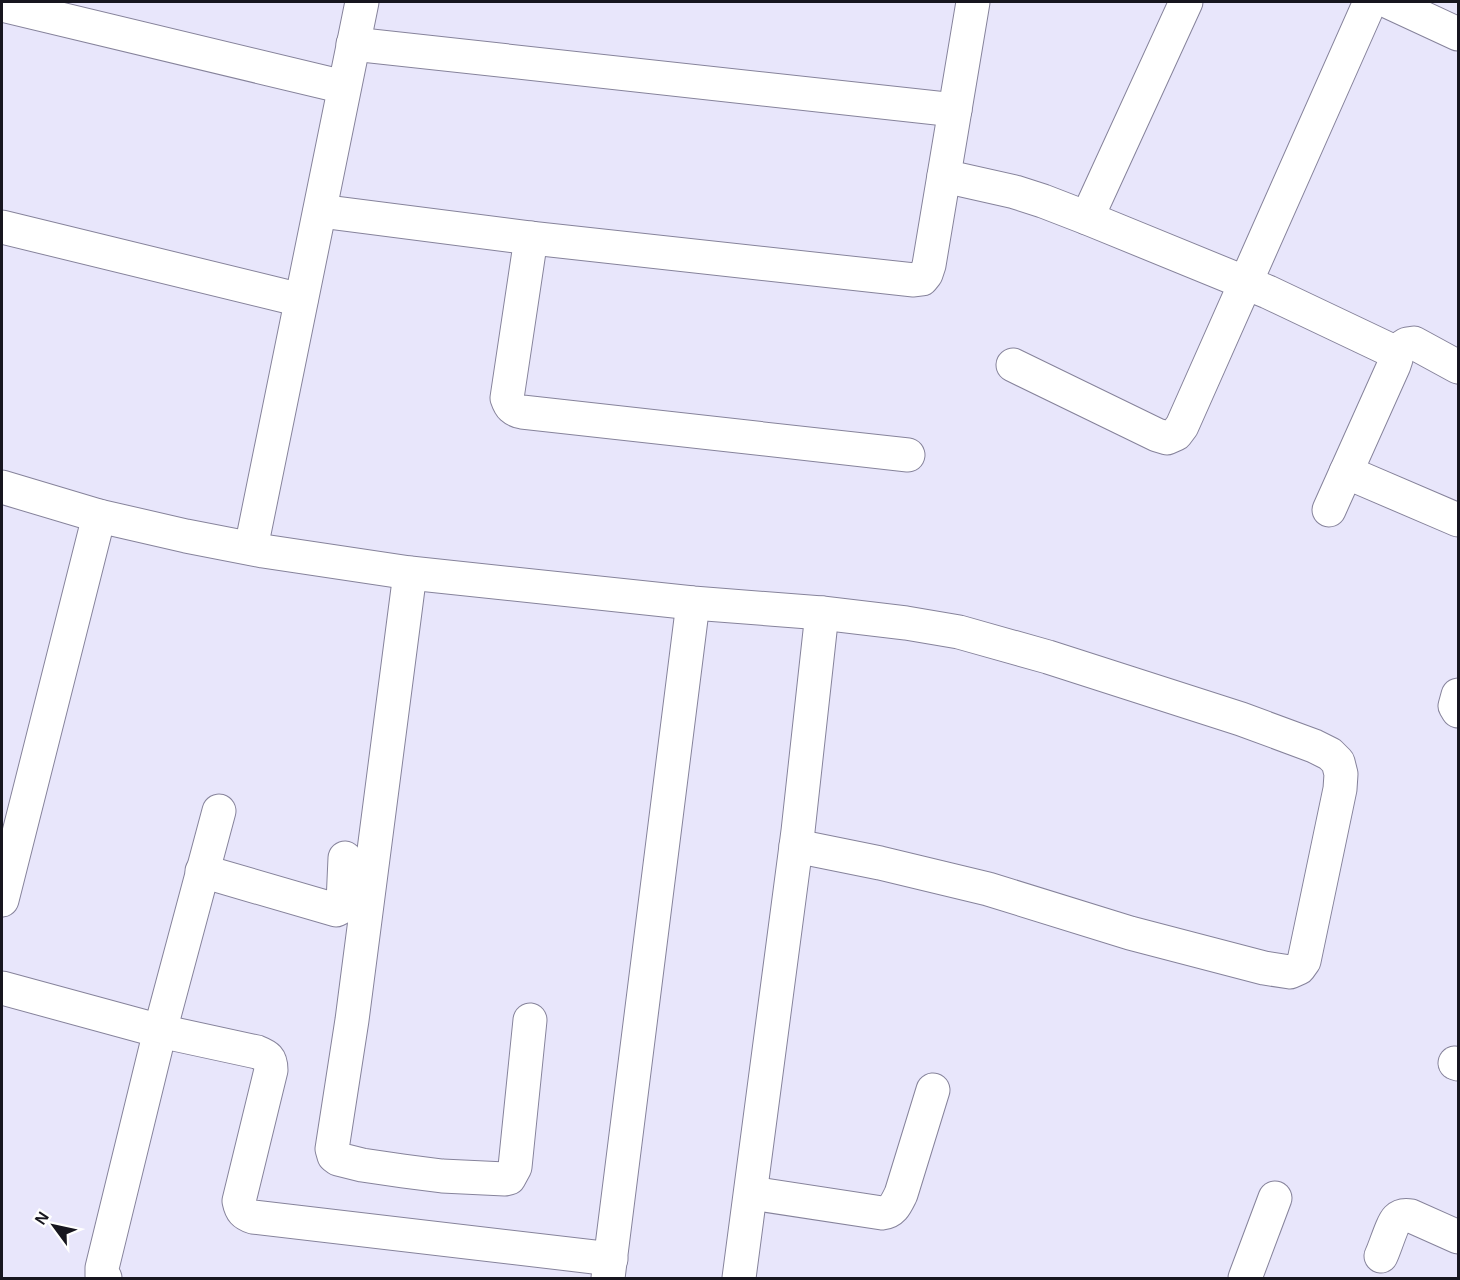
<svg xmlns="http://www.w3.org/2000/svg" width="1460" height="1280" viewBox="0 0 1460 1280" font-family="Helvetica,sans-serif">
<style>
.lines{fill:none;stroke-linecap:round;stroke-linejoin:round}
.minor-casing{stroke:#86839b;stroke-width:35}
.minor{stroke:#fff;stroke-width:33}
</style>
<rect width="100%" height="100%" fill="#e8e6fb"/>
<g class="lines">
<defs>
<g id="minor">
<path d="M1389,2L1458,34"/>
<path d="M2,5L344,87"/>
<path d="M353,44L955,110"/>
<path d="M944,176L1015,192L1043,201L1087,218L1268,292L1386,348L1393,353L1396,359L1394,365L1329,510"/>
<path d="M320,211L531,238L914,280L922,279L926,274L929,265L973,2"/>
<path d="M1087,218L1186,2"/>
<path d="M2,227L301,300"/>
<path d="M531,238L507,398C510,407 513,410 522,412L908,455"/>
<path d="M1393,353L1407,344L1414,343L1458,367"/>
<path d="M1013,365L1157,435L1167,438L1176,434L1182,426L1370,2"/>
<path d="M1346,472L1458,520"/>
<path d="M2,487L99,516L186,536L263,551L410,573L693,603L822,613L906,623L959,632L1048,657L1241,719L1314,746L1330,754L1338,762L1341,774L1340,789L1304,961L1299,968L1290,972L1264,968L1130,933L988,889L880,863L796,846"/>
<path d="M251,548L362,2"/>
<path d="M410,573L352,1020L332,1149L334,1156L338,1159L362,1165L403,1171L442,1176L505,1179L509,1178L515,1167L530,1020"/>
<path d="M1458,695L1455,706L1458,711"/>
<path d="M202,871L336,910L340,908L343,903L345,858"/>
<path d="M2,900L99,516"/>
<path d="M2,988L160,1031L257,1052C267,1056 271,1058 271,1070L239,1201C241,1211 244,1214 253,1217L611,1259"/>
<path d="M1455,1063L1458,1064"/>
<path d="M751,1193L882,1213C893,1212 896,1204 901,1194L933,1090"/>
<path d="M1381,1256C1385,1248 1392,1224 1397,1219C1401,1215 1406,1215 1411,1216L1458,1237"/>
<path d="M105,1278L102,1276V1268L160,1031L219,811"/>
<path d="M608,1278L693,603"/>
<path d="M739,1278L798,831L822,613"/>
<path d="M1245,1278L1275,1198"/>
</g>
</defs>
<use href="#minor" class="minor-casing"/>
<use href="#minor" class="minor"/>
</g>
<rect width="1460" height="1280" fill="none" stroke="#17161f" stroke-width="6"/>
<g transform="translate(54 1226) rotate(303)" stroke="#ffffff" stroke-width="4.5" paint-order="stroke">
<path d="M0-4.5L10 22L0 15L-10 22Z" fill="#17161f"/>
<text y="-9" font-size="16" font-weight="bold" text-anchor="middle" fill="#17161f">N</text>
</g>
</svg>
